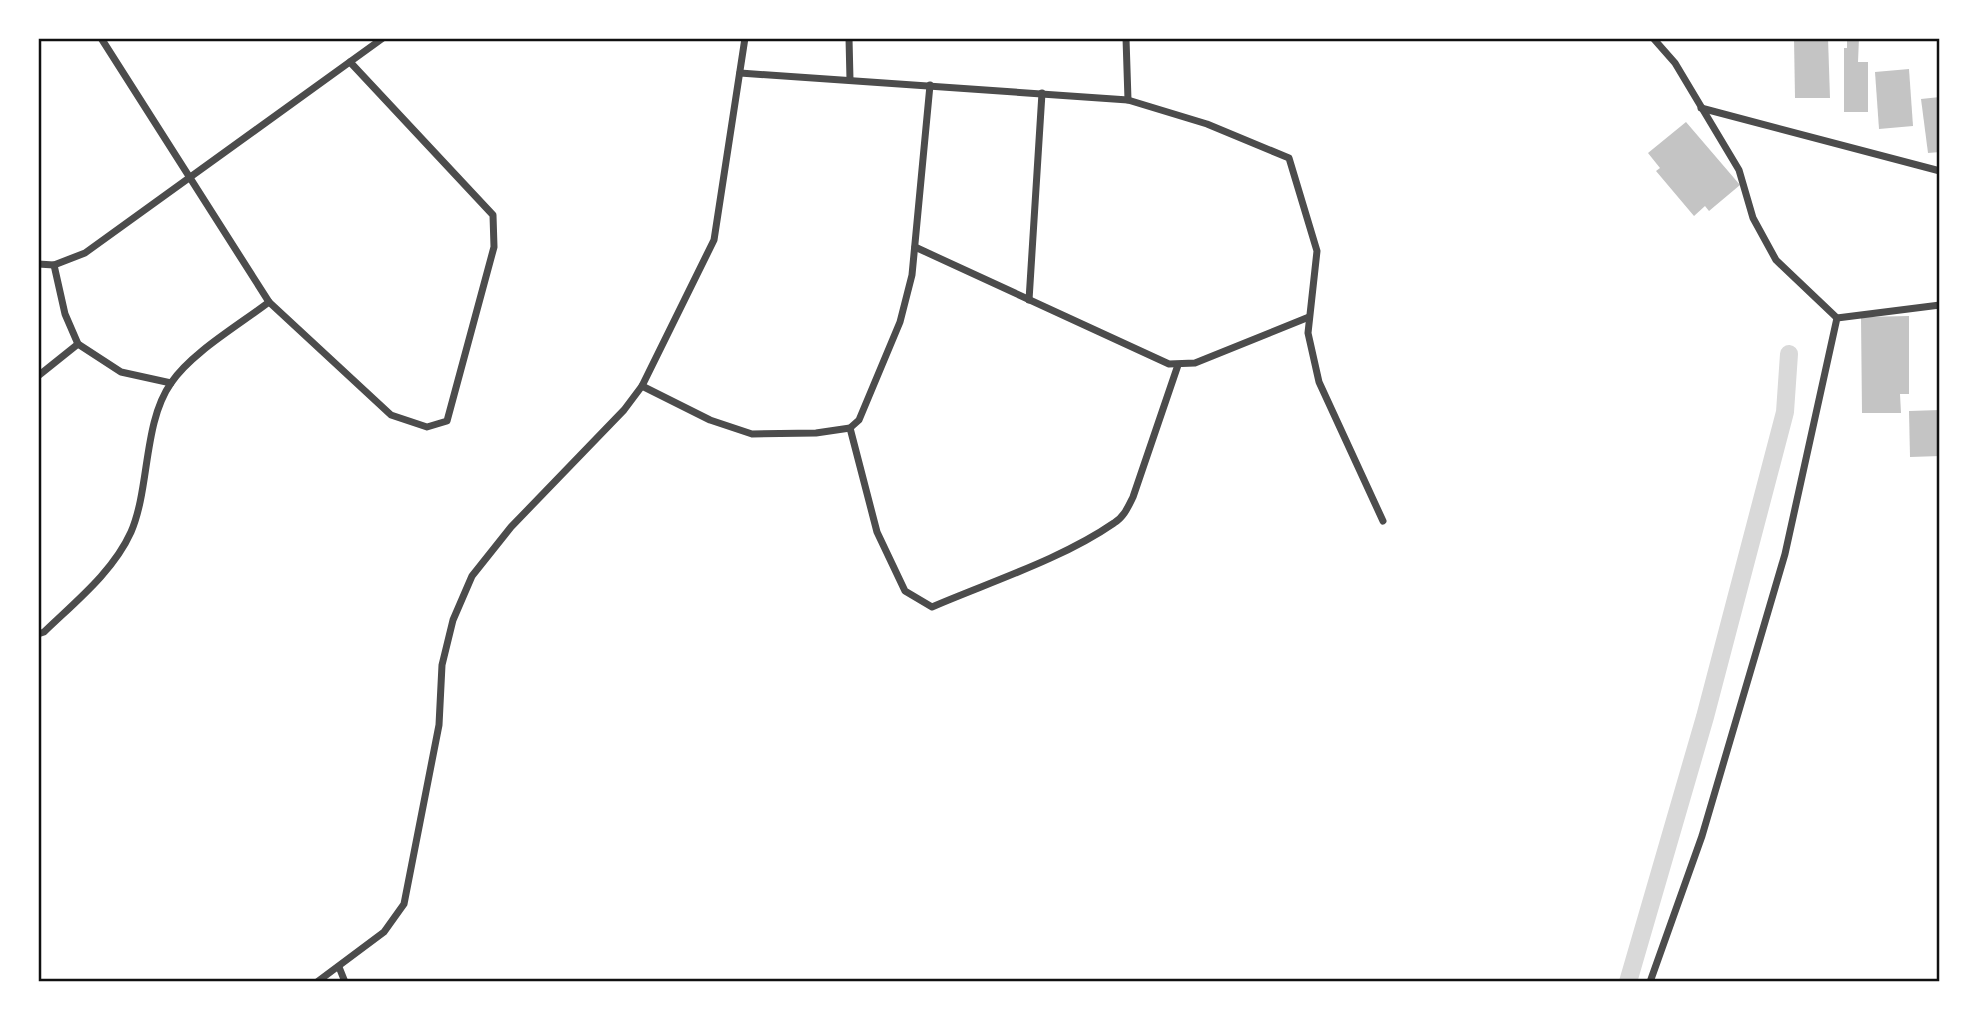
<svg xmlns="http://www.w3.org/2000/svg" width="1978" height="1020" viewBox="0 0 1978 1020" font-family="Karla,sans-serif">
<style>
.lines{fill:none;stroke-linecap:round;stroke-linejoin:round}
.canal{stroke:#d9d9d9;stroke-width:18}
.building{fill:#c4c4c4}
.minor{stroke:#4c4c4c;stroke-width:7}
.neatline{fill:none;stroke:#111;stroke-width:2.5}
</style>
<rect width="100%" height="100%" fill="#fff"/>
<g class="lines">
<path class="canal" d="M1628,982L1705,717L1785,412L1789,354"/>
</g>
<g class="building">
<path d="M1794,38H1828L1830,98H1795Z"/>
<path d="M1847,38H1859L1858,62H1868V112H1844V48H1847Z"/>
<path d="M1909,69L1913,126L1879,129L1875,72Z"/>
<path d="M1940,97V152L1928,153L1921,99Z"/>
<path d="M1686,122L1740,185L1709,211L1705,206L1694,216L1656,171L1660,168L1648,153Z"/>
<path d="M1909,316V394H1900L1901,413H1862L1861,317Z"/>
<path d="M1940,410V456L1910,457L1909,411Z"/>
</g>
<g class="lines">
<g class="minor">
<path d="M101,38L269,302L391,415L427,427L447,421L494,247L493,215L350,62"/>
<path d="M849,38L850,80"/>
<path d="M1126,38L1128,100"/>
<path d="M1653,38L1675,63L1739,170L1753,218L1776,260L1837,318"/>
<path d="M740,73L1128,100L1207,124L1289,158L1317,251L1308,333L1319,382L1383,521"/>
<path d="M1701,108L1940,171"/>
<path d="M915,247L1169,364L1195,363L1309,317"/>
<path d="M38,264L54,265L85,253L383,38"/>
<path d="M54,265L65,314L78,344L121,372L171,383"/>
<path d="M1029,300L1042,93"/>
<path d="M38,376L78,344"/>
<path d="M642,386L710,420L752,434L816,433L850,428L859,420L900,322L912,275L930,85"/>
<path d="M850,428L877,532L905,591L932,607C990,582 1062,559 1114,523C1124,517 1128,507 1133,497L1178,365"/>
<path d="M38,634L44,632C75,602 113,572 131,532C150,488 143,423 171,383C191,353 239,325 269,302"/>
<path d="M339,967L345,982"/>
<path d="M317,982L384,932L404,904L439,725L442,665L453,620L472,576L511,527L624,410L642,386L714,240L745,38"/>
<path d="M1650,982L1702,836L1785,554L1837,318L1940,305"/>
</g>
</g>
<rect width="1978" height="1020" fill="none" stroke="#ffffff" stroke-width="80"/>
<rect x="40" y="40" width="1898" height="940" class="neatline"/>
</svg>
